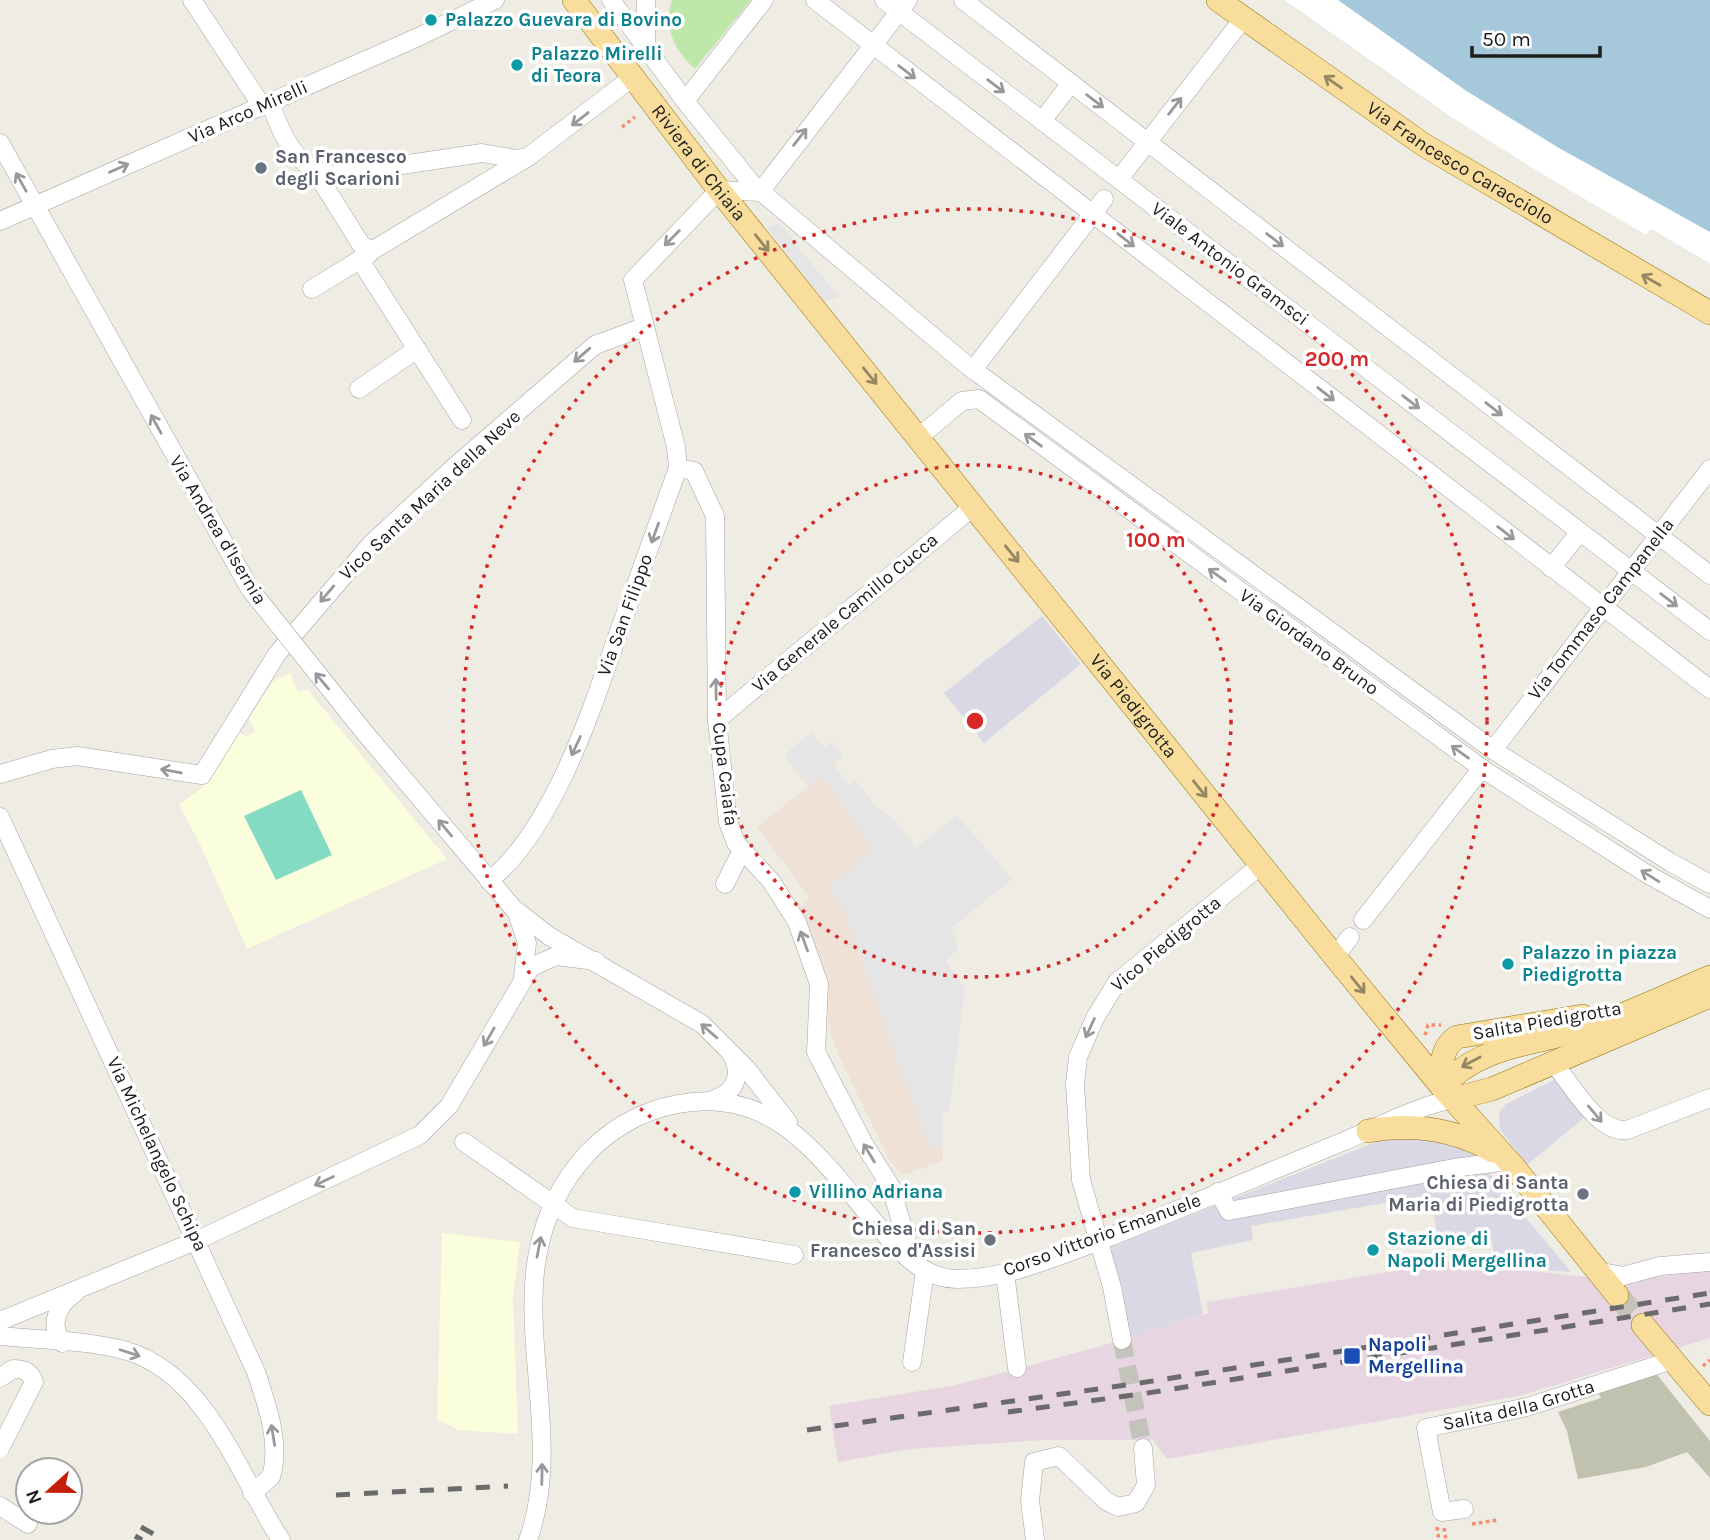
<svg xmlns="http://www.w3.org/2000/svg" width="1710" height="1540" viewBox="0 0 1710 1540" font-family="Karla,sans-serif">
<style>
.industrial{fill:#e7d5e1}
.education{fill:#fafedc}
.military{fill:#f0e1d7}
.construction{fill:#c0c2af}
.grass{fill:#c0e7aa}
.pitch{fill:#83dbc4}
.parking{fill:#e5e5e5}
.plaza{fill:#d9d8e4}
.water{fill:#a5c8db}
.pier{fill:#fff}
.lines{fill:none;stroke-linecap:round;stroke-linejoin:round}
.minor-tunnel{stroke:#c4c3bb;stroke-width:18;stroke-dasharray:18 9;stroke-linecap:butt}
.major-tunnel{stroke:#c4c3bb;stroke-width:23;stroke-dasharray:23 11;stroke-linecap:butt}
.minor-casing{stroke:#a4a4a4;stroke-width:19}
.major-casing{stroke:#927504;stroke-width:24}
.path{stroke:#f68c6d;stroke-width:3.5;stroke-dasharray:3.5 3.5;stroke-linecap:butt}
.minor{stroke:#fff;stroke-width:18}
.major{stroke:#f9dd9d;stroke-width:23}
.rail{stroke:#6b6b6b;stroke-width:5;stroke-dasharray:14 14;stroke-linecap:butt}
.minor-bridge-casing{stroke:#a4a4a4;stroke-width:19;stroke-linecap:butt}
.minor-bridge{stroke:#fff;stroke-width:18}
.oneway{stroke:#999}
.oneway2{stroke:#968763}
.ring{fill:none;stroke:#d62828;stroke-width:3.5;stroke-dasharray:3.5 7}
.culture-dot{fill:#0f9aa8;stroke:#fff;stroke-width:2.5}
.worship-dot{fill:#6b7280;stroke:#fff;stroke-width:2.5}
.transit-dot{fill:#1a4fb4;stroke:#fff;stroke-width:2.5}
.labels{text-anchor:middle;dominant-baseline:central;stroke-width:7;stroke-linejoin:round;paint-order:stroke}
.culture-label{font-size:19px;font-weight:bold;fill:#0d838f;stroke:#fff;text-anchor:start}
.street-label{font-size:19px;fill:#1d1d1d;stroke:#fff}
.worship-label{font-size:19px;font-weight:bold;fill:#5b616d;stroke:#fff;text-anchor:end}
.transit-label{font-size:19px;font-weight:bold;fill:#164399;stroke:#fff;text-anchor:start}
.centre{fill:#d62828;stroke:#fff;stroke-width:3.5}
.ring-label{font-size:21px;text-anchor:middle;font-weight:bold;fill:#d62828;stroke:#fff;stroke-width:7;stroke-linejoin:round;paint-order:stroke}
</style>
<rect width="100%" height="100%" fill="#eeece3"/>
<path class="industrial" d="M1493,1255L1495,1267L1624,1281L1710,1270V1338L1519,1396L1167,1459L1153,1440H1043L910,1449L838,1462L829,1406L956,1385L1094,1348L1208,1313L1207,1302Z"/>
<g class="education">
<path d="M290,673L298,691L308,690L447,859L247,949L199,842L179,805L204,786L237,732L246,736L255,732L249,718L272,682Z"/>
<path d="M442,1233L520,1242L513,1298L518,1434L458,1430L437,1419Z"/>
</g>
<path class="military" d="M812,732L824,748L832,742L843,756L833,764L848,785L855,780L874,805L897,823L916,848L957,816L1012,879L951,928L958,949L945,961L965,989L949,1110L943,1113V1161L903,1175L889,1160L840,1058L829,1027L825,985L798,911L809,897L757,827L808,787L785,755Z"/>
<path class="construction" d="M1650,1366L1710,1441V1478L1687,1452L1646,1467L1578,1479L1567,1431L1558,1412L1601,1398L1597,1391Z"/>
<path class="grass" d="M672,0H751L695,69C675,51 663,28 672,0Z"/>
<path class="pitch" d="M301,790L332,855L276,880L244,816Z"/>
<g class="parking">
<path d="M779,223L839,297L825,302L767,228Z"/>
<path d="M812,732L824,748L832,742L843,756L833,764L848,785L855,780L874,805L897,823L916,848L957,816L1012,879L951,928L958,949L945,961L965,989L949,1110L943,1113V1145L928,1146L841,903L828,888L873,848L822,777L809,786L785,755Z"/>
</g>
<g class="plaza">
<path d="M1042,616L1081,664L984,743L944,693Z"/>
<path d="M1558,1078L1585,1117L1527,1165L1500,1129L1499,1113L1506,1104Z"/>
<path d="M1391,1136L1466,1145L1571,1272L1497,1266L1490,1234L1439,1243L1430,1195L1251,1226L1253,1240L1191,1253L1203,1314L1128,1338L1111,1247Z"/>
</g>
<path class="water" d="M1284,0H1710V264L1651,229L1646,235L1448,115Z"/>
<path class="pier" d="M1284,0H1338L1465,90L1559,148L1710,232V264L1651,229L1646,235L1544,175L1448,115Z"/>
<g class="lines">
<path class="minor-tunnel" d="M1122,1340L1143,1448"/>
<path class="major-tunnel" d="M1617,1295L1643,1325"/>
<defs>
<g id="minor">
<path d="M192,0L262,106"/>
<path d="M611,0L685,101L753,185L968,366L1493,750L1670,862L1710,884"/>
<path d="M815,0L1710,689"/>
<path d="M884,0L1710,631"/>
<path d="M963,0L1710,575"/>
<path d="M646,47V0"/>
<path d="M685,101L764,0"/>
<path d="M270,102C281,134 297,172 335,175L482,153L516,159L528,157L633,77"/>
<path d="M1042,121L1071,83"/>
<path d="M0,143L250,589"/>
<path d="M315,171L362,246L373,250L528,157"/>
<path d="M1119,179L1243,19"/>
<path d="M760,192L908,0"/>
<path d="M0,221L416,38L495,0"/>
<path d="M360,260L462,420"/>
<path d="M312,289L369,254"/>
<path d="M973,370L1104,199"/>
<path d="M359,389L417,349"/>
<path d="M919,437L962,401L979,399L1484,770L1647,874L1710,909"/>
<path d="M678,468L694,471L715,516L717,720L728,822L736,843L771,881L797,922L819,984L816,1052L864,1144L891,1187L912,1260"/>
<path d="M1551,568L1580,532"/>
<path d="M717,720L974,506"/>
<path d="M365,733L513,908L549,936L702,1024L746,1068L788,1122"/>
<path d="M1493,750L1710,469"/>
<path d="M0,774L52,759L77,756L202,775L277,654L372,543L453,468L595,345L644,327"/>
<path d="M0,817L256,1372C267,1405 281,1443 271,1477L252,1493"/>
<path d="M489,881C553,830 592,709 618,634C638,579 658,524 678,468L676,447L633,280L719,190L760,192"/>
<path d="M725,884L742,850"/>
<path d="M517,913L527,943L523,977"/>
<path d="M1363,920L1482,768"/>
<path d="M1335,957L1350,937"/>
<path d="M1552,1061C1570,1082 1598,1134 1627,1130L1710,1098"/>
<path d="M712,1100C735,1093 743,1076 732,1055"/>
<path d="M464,1142L573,1218L794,1255"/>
<path d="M1218,1192L1229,1211L1454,1168L1508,1161"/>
<path d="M1597,1271L1623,1276L1660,1266L1710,1262"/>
<path d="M1005,1273L1017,1368"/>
<path d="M0,1321L198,1240L420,1135L449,1106L531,967L556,956L596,961"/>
<path d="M0,1336C41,1340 87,1340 127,1351C207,1375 239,1476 281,1540"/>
<path d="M1122,1340L1112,1287L1081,1180L1075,1084L1078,1057L1095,1018L1117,982L1261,865"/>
<path d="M62,1343C49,1324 57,1305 75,1293"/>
<path d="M912,1362L925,1271"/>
<path d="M0,1378L13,1369C24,1369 30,1371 34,1382L5,1439"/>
<path d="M0,1506L28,1524"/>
<path id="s1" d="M1464,1509L1442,1512L1426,1428L1527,1407L1673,1360"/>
<path d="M528,1540C573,1414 485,1280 579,1163C604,1132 639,1111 678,1104C785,1084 830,1175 892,1242C909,1261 930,1279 957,1279C1003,1279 1048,1260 1091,1244C1175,1212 1259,1176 1342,1142C1378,1127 1415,1107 1453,1099"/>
<path d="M1035,1540L1030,1501L1034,1462L1059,1456L1106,1501L1118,1507L1136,1503L1146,1485L1143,1448"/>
</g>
<g id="major">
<path id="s2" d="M574,0L719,190L1335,957L1442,1087L1513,1166L1617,1295"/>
<path id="s3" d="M1218,0L1424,145L1710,313"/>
<path d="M1442,1087C1481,1043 1538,1045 1590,1027C1631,1013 1670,994 1710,977"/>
<path d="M1442,1087C1441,1068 1440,1048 1457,1037L1583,1016"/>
<path d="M1453,1099L1492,1089L1710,996"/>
<path d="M1368,1131C1412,1123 1454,1129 1493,1151"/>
<path d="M1643,1325L1710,1404"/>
</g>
</defs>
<use href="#minor" class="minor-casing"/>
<use href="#major" class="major-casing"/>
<g class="path">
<path d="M622,127L635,117"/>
<path d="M1425,1035L1428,1025H1441"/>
<path d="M1703,1366L1710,1360"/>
<path d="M1472,1524L1498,1520"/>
<path d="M1437,1527L1439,1540"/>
<path d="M1444,1528L1446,1540"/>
</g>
<use href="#minor" class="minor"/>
<use href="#major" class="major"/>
<g class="rail">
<path d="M1008,1412L1141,1394L1710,1304"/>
<path d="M807,1430L1140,1383L1710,1293"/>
<path d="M336,1495L508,1486"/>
<path d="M141,1527L164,1540"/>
<path d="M135,1536L142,1540"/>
</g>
<defs>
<g id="minor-bridge">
<path d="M250,589L365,733"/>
<path d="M0,1448L5,1439"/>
</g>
</defs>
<use href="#minor-bridge" class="minor-bridge-casing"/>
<use href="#minor-bridge" class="minor-bridge"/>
</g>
<defs><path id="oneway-shaft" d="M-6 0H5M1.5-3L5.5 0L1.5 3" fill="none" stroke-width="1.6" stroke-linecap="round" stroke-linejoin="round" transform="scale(1.75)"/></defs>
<g class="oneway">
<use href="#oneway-shaft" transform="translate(907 72) rotate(38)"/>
<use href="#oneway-shaft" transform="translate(996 86) rotate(37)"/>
<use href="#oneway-shaft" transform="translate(1095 101) rotate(37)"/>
<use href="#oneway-shaft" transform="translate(1175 106) rotate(-52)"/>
<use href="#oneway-shaft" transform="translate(580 119) rotate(142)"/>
<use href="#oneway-shaft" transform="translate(800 137) rotate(-52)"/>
<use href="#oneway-shaft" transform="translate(119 168) rotate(-24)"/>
<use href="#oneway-shaft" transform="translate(21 182) rotate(-119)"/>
<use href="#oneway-shaft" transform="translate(672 238) rotate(135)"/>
<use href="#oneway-shaft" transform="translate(1126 240) rotate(38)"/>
<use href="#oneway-shaft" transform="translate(1275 240) rotate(38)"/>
<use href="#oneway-shaft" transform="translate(582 355) rotate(139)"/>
<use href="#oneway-shaft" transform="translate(1326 394) rotate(38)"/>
<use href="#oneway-shaft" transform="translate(1411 402) rotate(37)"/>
<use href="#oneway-shaft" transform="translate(1494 409) rotate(38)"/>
<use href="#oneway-shaft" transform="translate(156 424) rotate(-119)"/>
<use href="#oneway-shaft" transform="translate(1033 440) rotate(-144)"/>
<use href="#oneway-shaft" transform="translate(655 533) rotate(110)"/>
<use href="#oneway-shaft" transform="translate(1506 533) rotate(38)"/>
<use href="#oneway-shaft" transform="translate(1217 575) rotate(-144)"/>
<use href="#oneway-shaft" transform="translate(327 594) rotate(130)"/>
<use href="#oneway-shaft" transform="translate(1669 600) rotate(37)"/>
<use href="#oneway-shaft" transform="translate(322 681) rotate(-130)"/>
<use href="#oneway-shaft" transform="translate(716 689) rotate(-91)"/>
<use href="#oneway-shaft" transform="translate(576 746) rotate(115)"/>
<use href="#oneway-shaft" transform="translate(1460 752) rotate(-144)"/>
<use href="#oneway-shaft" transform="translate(171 771) rotate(-170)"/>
<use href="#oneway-shaft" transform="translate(445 828) rotate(-130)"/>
<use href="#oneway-shaft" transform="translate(1650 876) rotate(-148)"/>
<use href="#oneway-shaft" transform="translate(804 941) rotate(-110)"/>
<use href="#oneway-shaft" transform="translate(1090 1028) rotate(115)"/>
<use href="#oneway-shaft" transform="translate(709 1031) rotate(-139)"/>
<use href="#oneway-shaft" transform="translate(489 1037) rotate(120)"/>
<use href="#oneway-shaft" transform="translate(1595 1114) rotate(50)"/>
<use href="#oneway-shaft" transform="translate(869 1153) rotate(-121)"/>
<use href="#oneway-shaft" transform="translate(324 1181) rotate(155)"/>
<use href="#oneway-shaft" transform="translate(539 1247) rotate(-79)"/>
<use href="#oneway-shaft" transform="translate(130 1353) rotate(18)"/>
<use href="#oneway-shaft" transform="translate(273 1435) rotate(-99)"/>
<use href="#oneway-shaft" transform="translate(542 1474) rotate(-89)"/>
</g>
<g class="oneway2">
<use href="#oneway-shaft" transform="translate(1333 82) rotate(-145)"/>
<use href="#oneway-shaft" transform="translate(762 243) rotate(51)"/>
<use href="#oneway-shaft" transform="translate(1651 280) rotate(-150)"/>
<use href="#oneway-shaft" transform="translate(870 376) rotate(51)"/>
<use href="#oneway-shaft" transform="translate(1012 554) rotate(51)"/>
<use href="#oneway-shaft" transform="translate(1200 789) rotate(51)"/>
<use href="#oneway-shaft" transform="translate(1358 985) rotate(51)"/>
<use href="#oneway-shaft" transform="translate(1471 1062) rotate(152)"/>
</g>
<g class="ring">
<circle cx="975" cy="721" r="256"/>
<circle cx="975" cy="721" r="512"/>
</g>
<g class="culture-dot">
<circle cx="431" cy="20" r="7"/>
<circle cx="517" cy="65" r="7"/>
<circle cx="1508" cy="964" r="7"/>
<circle cx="795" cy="1192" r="7"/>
<circle cx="1373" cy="1250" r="7"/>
</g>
<g class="worship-dot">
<circle cx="261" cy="168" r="7"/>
<circle cx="1583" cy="1194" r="7"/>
<circle cx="990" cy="1240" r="7"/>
</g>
<rect class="transit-dot" x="1343" y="1347" width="18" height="18" rx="3.5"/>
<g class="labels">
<g class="culture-label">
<text x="445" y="20">Palazzo Guevara di Bovino</text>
<text x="531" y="54">Palazzo Mirelli<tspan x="531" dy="22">di Teora</tspan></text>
<text x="1522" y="953">Palazzo in piazza<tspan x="1522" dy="22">Piedigrotta</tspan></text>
<text x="809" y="1192">Villino Adriana</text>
<text x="1387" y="1239">Stazione di<tspan x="1387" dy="22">Napoli Mergellina</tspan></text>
</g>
<g class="street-label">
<text transform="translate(248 112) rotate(-24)">Via Arco Mirelli</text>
<text stroke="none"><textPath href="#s2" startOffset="205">Riviera di Chiaia</textPath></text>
<text stroke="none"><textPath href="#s3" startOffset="292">Via Francesco Caracciolo</textPath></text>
<text transform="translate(1230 264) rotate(37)">Viale Antonio Gramsci</text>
<text transform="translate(430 495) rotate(-43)">Vico Santa Maria della Neve</text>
<text transform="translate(218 530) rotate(59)">Via Andrea d'Isernia</text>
<text transform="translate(1601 609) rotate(-52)">Via Tommaso Campanella</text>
<text transform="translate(845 613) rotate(-40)">Via Generale Camillo Cucca</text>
<text transform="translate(625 615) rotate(-70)">Via San Filippo</text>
<text transform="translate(1309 642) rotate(36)">Via Giordano Bruno</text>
<text stroke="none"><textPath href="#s2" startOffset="901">Via Piedigrotta</textPath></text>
<text transform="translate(725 774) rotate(83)">Cupa Caiafa</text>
<text transform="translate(1166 944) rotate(-40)">Vico Piedigrotta</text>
<text transform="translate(1547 1021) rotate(-10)">Salita Piedigrotta</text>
<text transform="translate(157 1154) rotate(65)">Via Michelangelo Schipa</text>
<text transform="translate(1102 1235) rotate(-20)">Corso Vittorio Emanuele</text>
<text stroke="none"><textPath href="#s1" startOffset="203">Salita della Grotta</textPath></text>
</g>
<g class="worship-label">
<text x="275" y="157" text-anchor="start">San Francesco<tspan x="275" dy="22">degli Scarioni</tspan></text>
<text x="1569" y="1183">Chiesa di Santa<tspan x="1569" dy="22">Maria di Piedigrotta</tspan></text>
<text x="976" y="1229">Chiesa di San<tspan x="976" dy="22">Francesco d'Assisi</tspan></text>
</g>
<g class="transit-label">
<text x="1368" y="1345">Napoli<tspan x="1368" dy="22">Mergellina</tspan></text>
</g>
</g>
<circle cx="975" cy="721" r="10" class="centre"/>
<g class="ring-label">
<text x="1337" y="366">200 m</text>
<text x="1156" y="547">100 m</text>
</g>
<g transform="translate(49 1491) rotate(249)"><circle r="33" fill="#ffffff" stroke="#a5a5a5" stroke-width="2"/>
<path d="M0-5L12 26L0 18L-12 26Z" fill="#c51e06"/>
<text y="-10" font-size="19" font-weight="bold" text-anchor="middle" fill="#1d1d1d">N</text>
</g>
<path d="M1472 46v10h128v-10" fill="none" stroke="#1d1d1d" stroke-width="3.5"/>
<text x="1482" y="46" font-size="21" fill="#1d1d1d" stroke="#ffffff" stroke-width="5" paint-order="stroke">50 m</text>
</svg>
